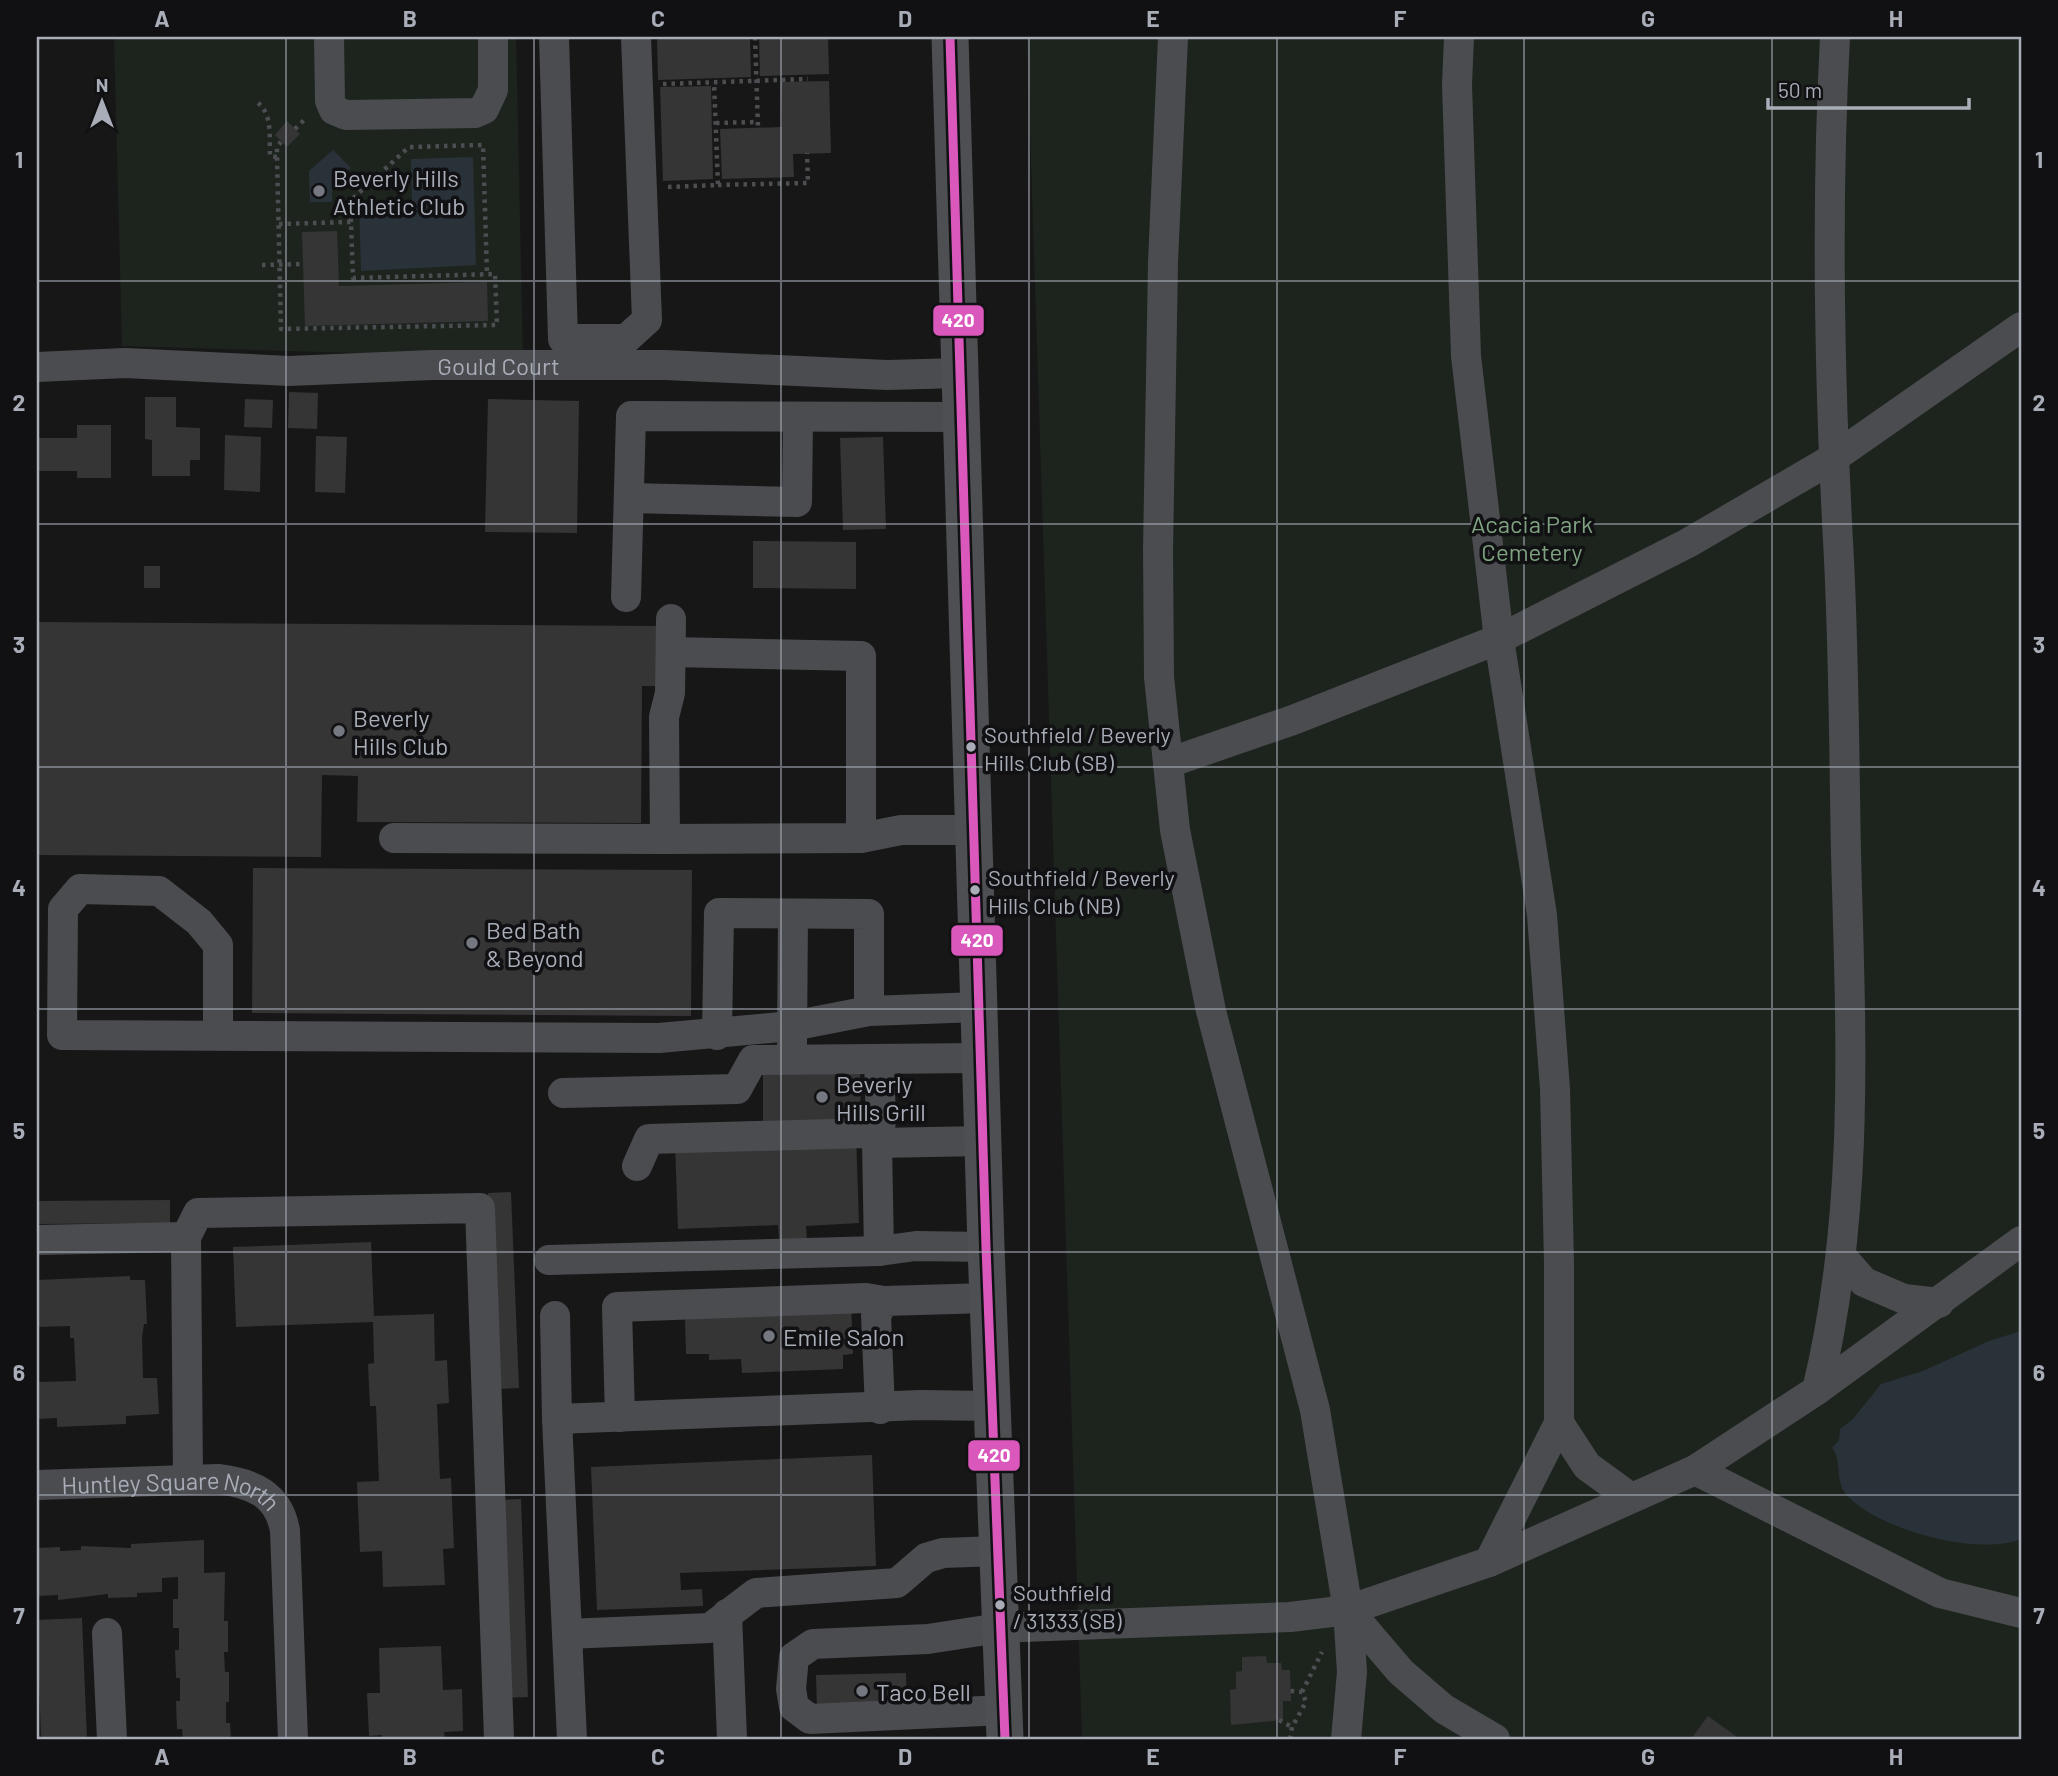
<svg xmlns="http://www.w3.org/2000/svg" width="2058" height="1776" viewBox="0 0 2058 1776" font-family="Barlow,sans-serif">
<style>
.green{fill:#1d241e}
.water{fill:#2a3239}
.building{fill:#353536}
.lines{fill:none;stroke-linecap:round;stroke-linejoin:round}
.path{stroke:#4d4e52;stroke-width:4.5;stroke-dasharray:3.5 5;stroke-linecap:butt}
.minor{stroke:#4b4c50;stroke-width:30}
.major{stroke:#4d4f52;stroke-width:37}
.bus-1-casing{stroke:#111113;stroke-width:14}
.bus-1{stroke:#da57bc;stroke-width:9}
.grid{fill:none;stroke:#a8adb8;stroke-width:2;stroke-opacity:0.55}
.poi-dot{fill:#757880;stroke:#111113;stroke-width:2.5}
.bus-dot{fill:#a8adb8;stroke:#111113;stroke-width:2.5}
.labels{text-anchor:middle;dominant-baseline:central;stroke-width:7;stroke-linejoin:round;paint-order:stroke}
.bus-label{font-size:22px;fill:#a8adb8;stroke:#111113;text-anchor:start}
.poi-label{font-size:24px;fill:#a8adb8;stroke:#111113;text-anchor:start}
.street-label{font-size:24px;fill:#a8adb8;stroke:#111113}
.park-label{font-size:24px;fill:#7fa381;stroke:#111113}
.line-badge{stroke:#111113;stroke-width:2.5}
.badge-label{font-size:19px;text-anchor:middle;font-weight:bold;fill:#fff}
.neatline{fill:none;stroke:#a8adb8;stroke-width:2.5}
.grid-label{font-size:23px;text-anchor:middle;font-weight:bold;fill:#a8adb8}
</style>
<rect width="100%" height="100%" fill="#171717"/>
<g class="green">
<path d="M114,37H516L523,358L122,346Z"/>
<path d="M1027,37H2021V1739H1082Z"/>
</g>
<g class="water">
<path d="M333,150L351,168L332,184V202H310L309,171Z"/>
<path d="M473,157L476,265L361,271L359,201H375V204L412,203L411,159Z"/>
<path d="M2021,1331V1539C1979,1557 1874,1529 1845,1493C1835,1479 1842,1459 1832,1448L1839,1440L1840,1429L1853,1419L1881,1384L1923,1371L1989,1341Z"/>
</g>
<g class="building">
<path d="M657,37H750L751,77L658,80Z"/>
<path d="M759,37H828L829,74L760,76Z"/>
<path d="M829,81L831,153L793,154L794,177L722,179L720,129L782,127L781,82Z"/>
<path d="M711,86L713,179L663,181L660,87Z"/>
<path d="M287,121L300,134L287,147L275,135Z"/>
<path d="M337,231L339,286L487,282L488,321L305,326L302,232Z"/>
<path d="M289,392L318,393L317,429L288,428Z"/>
<path d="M145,397H176V427L200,428V460H190V476H152V440L145,439Z"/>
<path d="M245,399L273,400L272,428L244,427Z"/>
<path d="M488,399L579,401L577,533L485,532Z"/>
<path d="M77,425H111V478H77V471H37V438H77Z"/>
<path d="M225,435L261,437L260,492L224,490Z"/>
<path d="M316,436L347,437L345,493L315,492Z"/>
<path d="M883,437L886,529L843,530L840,438Z"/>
<path d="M753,541L856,542V589L753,588Z"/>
<rect x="144" y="566" width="16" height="22"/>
<path d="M37,622L658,626L657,686H642L641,823L357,822L358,776L322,775L321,857L37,855Z"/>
<path d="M253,868L692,870L691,1016L252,1013Z"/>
<path d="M860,1070L861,1125L763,1126V1071Z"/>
<path d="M856,1136L859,1223L806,1226L807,1239H779L778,1225L678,1229L675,1143Z"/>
<path d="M511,1192L519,1388L496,1389L488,1193Z"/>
<path d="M170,1200V1223L37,1224V1201Z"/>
<path d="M371,1242L374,1316L434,1314L435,1361L447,1360L449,1403L437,1404L440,1479L451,1478L454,1548L443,1549L445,1585L383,1587L382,1551L360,1552L357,1482L379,1481L376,1406H370L368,1364L374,1363L373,1322L236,1327L233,1247Z"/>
<path d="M130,1276V1280H145L147,1324H144L142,1337L143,1378H157L159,1414L126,1416V1424L57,1427V1418L37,1419V1382L76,1381L74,1338H70V1326L37,1327V1280Z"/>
<path d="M851,1303L853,1354L843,1355V1369L742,1373L741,1359L709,1360V1354H686L685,1319Z"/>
<path d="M872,1455L876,1566L680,1573L681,1590L702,1589L703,1606L597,1610L591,1467Z"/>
<path d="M521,1499L528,1697L505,1698L499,1500Z"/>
<path d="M204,1540V1573L225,1572L224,1621H228V1652H224L225,1672H229V1702H226V1723H230L231,1739H183L182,1729H177L176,1701H180V1678H176L175,1650H179V1628H173V1599H178V1577L162,1578V1592L137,1593V1597L108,1598V1594L58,1600V1595L37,1596V1548L60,1547V1551L81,1550V1546L131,1548V1544Z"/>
<path d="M82,1618L87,1739H41L37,1620Z"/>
<path d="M441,1646L443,1690L462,1689L463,1731L444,1732L445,1739H382V1735L369,1736L367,1693H380L379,1648Z"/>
<path d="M1266,1656L1267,1663H1281L1282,1670H1290L1291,1701H1283V1720L1231,1725L1230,1690L1236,1689V1672L1242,1671V1657Z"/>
<path d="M906,1673L907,1707L817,1709L816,1675Z"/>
<path d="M1708,1716L1740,1739H1691Z"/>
</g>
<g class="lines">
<g class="path">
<path d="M755,37L758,127"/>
<path d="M663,84L808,79"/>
<path d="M258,103C273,115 269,138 270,156L277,157"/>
<path d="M716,123L758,122"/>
<path d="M295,129L307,117"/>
<path d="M718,185L808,183L807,153"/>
<path d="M668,187L718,185L714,82"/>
<path d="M351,222L350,201L409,147L483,145L487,274"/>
<path d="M279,224L351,222L353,278L495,274L497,325L281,329L277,157V147L281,142"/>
<path d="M262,265L303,264"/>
<path d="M1302,1692L1322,1652"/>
<path d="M1279,1720L1292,1727"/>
<path d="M1290,1739L1292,1727L1306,1702L1302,1692L1290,1691"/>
</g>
<g class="minor">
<path d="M329,37L330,101L334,110L346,115L475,113L484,109L493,90V37"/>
<path d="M554,37L563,339H626L647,320L636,37"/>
<path d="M1173,37L1163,262L1158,550L1159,677L1175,830L1211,1011L1315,1410L1348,1610L1489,1562L1695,1470L1817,1390L2021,1241"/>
<path d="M1459,37L1457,85L1466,356L1499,639L1542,915L1555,1089L1559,1263V1423L1489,1562"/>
<path id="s1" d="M37,367L125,363L289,371L432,365H665L887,375L960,373"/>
<path d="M629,498L797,502L798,419"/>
<path d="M626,597L631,416L962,417"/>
<path d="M671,619L670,693L664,717L665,839L861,838L901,830H975"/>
<path d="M671,652L861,656V838"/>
<path d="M1168,763L1293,720L1499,639L1688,543L1832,459L2021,327"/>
<path d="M394,838L665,839"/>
<path d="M717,1035L719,913L869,914V1011"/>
<path d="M218,1036V945L199,922L159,891L80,889L63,909L62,1035L659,1038L792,1026L869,1011L979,1007"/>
<path d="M792,1045L793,914"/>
<path d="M879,1059L881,1122L877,1143L983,1141"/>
<path d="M563,1093L737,1089L753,1060L981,1058"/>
<path d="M637,1166L649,1139L868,1133L877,1143L879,1251"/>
<path d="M37,1240L186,1237"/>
<path d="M1842,1257L1864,1282L1904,1299L1939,1303"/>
<path d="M549,1260L879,1251L916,1246L986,1247"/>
<path d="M555,1316L557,1419L921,1405L992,1406"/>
<path d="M1817,1390C1860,1214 1851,1034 1846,854C1844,750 1844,645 1838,541C1829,372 1826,205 1835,37"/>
<path d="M880,1409L876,1315L884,1301L988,1298"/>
<path d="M620,1417L617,1307L866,1298L884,1301"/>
<path d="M557,1419L567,1634L710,1628L756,1593L897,1583L926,1558L943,1553L998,1551"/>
<path d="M1559,1423L1587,1466L1631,1498"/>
<path d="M1695,1470L1940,1593L2021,1613"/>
<path d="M188,1479L186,1237L198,1213L480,1208L499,1739"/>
<path id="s2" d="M37,1485L218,1479C252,1483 279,1494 285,1531L293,1739"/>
<path d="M727,1614L732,1739"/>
<path d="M107,1633L112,1739"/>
<path d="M567,1634L572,1739"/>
<path d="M1004,1710L810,1719L794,1707L791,1689L794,1657L813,1644L928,1639L999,1628L1290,1617L1348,1610L1401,1672L1444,1709L1495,1739"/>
<path d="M1346,1739L1352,1672L1348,1610"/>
</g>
<path class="major" d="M950,37L986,1247L1005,1739"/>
<defs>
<path id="bus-1" d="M950,37L986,1247L1005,1739"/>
</defs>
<use href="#bus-1" class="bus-1-casing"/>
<use href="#bus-1" class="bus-1"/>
</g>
<path class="grid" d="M286,37V1739M534,37V1739M781,37V1739M1029,37V1739M1277,37V1739M1524,37V1739M1772,37V1739M37,281H2021M37,524H2021M37,767H2021M37,1009H2021M37,1252H2021M37,1495H2021"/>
<g class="poi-dot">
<circle cx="319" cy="191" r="7"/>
<circle cx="339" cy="731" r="7"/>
<circle cx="472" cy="943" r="7"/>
<circle cx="822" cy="1097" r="7"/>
<circle cx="769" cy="1336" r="7"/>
<circle cx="862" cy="1691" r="7"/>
</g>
<g class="bus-dot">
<circle cx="971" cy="747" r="6"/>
<circle cx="975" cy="890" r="6"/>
<circle cx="1000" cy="1605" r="6"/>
</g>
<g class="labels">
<g class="bus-label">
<text x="984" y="734">Southfield / Beverly<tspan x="984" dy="28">Hills Club (SB)</tspan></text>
<text x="988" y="877">Southfield / Beverly<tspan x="988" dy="28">Hills Club (NB)</tspan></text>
<text x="1013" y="1592">Southfield<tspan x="1013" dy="28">/ 31333 (SB)</tspan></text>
</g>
<g class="poi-label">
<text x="333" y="177">Beverly Hills<tspan x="333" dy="28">Athletic Club</tspan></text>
<text x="353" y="717">Beverly<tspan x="353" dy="28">Hills Club</tspan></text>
<text x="486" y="929">Bed Bath<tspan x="486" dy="28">&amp; Beyond</tspan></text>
<text x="836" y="1083">Beverly<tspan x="836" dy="28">Hills Grill</tspan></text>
<text x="783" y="1336">Emile Salon</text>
<text x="876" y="1691">Taco Bell</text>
</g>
<g class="street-label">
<text stroke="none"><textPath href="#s1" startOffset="462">Gould Court</textPath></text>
<text stroke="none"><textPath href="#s2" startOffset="136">Huntley Square North</textPath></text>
</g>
<g class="park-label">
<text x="1532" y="523">Acacia Park<tspan x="1532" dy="28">Cemetery</tspan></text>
</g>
</g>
<g class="line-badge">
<rect x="932" y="304" width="53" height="33" rx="7" fill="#da57bc"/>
<rect x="950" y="924" width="54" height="33" rx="7" fill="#da57bc"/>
<rect x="967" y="1439" width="54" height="33" rx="7" fill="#da57bc"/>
</g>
<g class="badge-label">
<text x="958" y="327">420</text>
<text x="977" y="947">420</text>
<text x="994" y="1462">420</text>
</g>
<rect width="2058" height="1776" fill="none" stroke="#111113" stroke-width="77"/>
<g transform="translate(102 102)" stroke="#111113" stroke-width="5" paint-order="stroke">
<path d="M0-5L12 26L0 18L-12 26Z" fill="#a8adb8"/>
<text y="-10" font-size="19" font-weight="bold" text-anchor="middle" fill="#a8adb8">N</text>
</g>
<path d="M1768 98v10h201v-10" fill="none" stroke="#a8adb8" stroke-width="3.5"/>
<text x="1778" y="98" font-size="21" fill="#a8adb8" stroke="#111113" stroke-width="5" paint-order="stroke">50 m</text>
<rect x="38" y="38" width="1982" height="1700" class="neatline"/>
<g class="grid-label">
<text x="162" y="27">A</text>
<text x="410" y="27">B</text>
<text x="658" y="27">C</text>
<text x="905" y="27">D</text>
<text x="1153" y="27">E</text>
<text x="1400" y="27">F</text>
<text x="1648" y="27">G</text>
<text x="1896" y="27">H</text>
<text x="19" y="168">1</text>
<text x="2039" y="168">1</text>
<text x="19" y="411">2</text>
<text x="2039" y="411">2</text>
<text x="19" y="653">3</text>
<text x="2039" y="653">3</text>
<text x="19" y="896">4</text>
<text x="2039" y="896">4</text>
<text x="19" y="1139">5</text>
<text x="2039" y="1139">5</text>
<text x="19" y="1381">6</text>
<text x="2039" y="1381">6</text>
<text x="19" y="1624">7</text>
<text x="2039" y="1624">7</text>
<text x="162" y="1765">A</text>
<text x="410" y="1765">B</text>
<text x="658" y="1765">C</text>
<text x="905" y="1765">D</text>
<text x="1153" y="1765">E</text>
<text x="1400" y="1765">F</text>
<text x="1648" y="1765">G</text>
<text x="1896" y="1765">H</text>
</g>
</svg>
